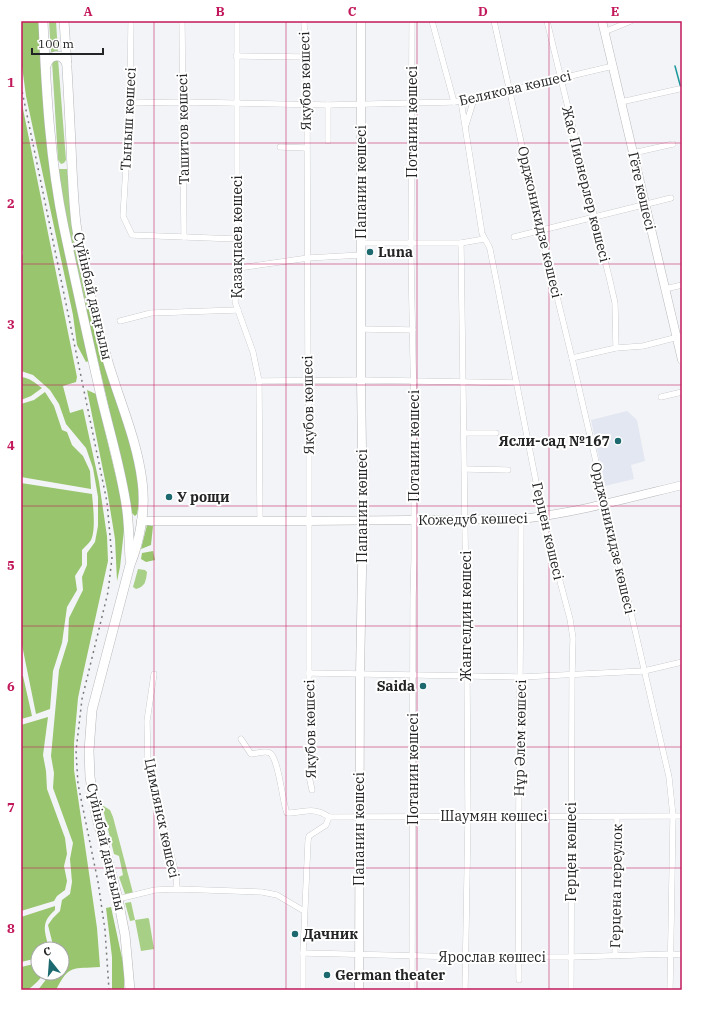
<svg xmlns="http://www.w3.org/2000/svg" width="703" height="1011" viewBox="0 0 703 1011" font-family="'IBM Plex Serif',serif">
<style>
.built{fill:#e3e7f1}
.green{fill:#a8cf86}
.forest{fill:#98c56e}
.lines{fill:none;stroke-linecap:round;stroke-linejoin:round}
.stream{stroke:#1c979b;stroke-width:1.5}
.street-casing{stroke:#b6b7ba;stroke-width:6}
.secondary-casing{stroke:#b6b7ba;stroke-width:9}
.primary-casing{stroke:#b6b7ba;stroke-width:10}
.street{stroke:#fff;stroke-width:5.5}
.secondary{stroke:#fff;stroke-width:8}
.primary{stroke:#fff;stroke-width:9}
.rail{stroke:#797a7c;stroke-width:1.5;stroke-dasharray:2 4;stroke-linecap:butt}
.grid{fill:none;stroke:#c2185b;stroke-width:1;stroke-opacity:0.55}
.poi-dot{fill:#1d6970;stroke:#fff;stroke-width:1.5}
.labels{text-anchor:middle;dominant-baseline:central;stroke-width:4;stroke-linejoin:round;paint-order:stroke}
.street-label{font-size:14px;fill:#232425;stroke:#fff}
.poi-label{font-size:14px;font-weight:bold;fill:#232425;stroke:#fff;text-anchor:start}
.neatline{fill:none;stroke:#c2185b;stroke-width:1.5}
.grid-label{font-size:13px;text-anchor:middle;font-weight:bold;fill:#c2185b}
</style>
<rect width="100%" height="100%" fill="#f3f4f7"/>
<path class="built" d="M627,411L637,420L645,461L631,465L634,479L605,486L591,420Z"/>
<g class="green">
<path d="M49,21H56L58,52L51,53Z"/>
<path d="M58,59L66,160L64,163L61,164L58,160L52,61Z"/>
<path d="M58,169H67L78,258L88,306H85L73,256Z"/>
<path d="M138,569L145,570L147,572C146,581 145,587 136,589L133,587Z"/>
<path d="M102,805L110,810L113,817L133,893L125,894L119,877L123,875L119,856L114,854Z"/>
<path d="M131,902L135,920L148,918L149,919L154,949L141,951L135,920L130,921L125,903Z"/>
</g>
<g class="forest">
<path d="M21,21H39L47,133L89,361L86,362L77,345L73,315L26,96L21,59Z"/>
<path d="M21,99L77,377L76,382L63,386L70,413L83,409L99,482L107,536L108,561L83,674L78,698L74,743V770L97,928L100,967C73,969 69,964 56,990H38L51,973H62V949H54L48,925L53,918L60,911L62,900L70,894L72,882L70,859L73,843L53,788L54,773L51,756L59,670L68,641L69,618L83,590L82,577L87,565V553L95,542L98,526V497L93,468L86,448L66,424L59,404L50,390L33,375L21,371V259L23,253L21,245Z"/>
<path d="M85,306H88L138,469L140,498L137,514L135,516L132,513L127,485Z"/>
<path d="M21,377C30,378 35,383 42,388L31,396L21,400Z"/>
<path d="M87,390L96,394L124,510V530L120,567L117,581L115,539L107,490Z"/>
<path d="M45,392L54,406L62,430L67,432L72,445L83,456L90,471L91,489L21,477V404L34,400Z"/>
<path d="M21,483L92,494C93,506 96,530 91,540C89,543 85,547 82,550V565L75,576L77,590L67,607L62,643L53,671L50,709L36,714L21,640Z"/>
<path d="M147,525L153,526L151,545L141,549Z"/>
<path d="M153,551L155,560L146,562L141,559L142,553Z"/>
<path d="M21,676H23L32,716L21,719Z"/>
<path d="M48,717L43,755L46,771L47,789L65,838L67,854L64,866L67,881L65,890L57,896L54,901L21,911V725Z"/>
<path d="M55,906V910C40,923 45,931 49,949H38V958L21,962V917Z"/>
<path d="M111,907L124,967V990H112V957L106,908Z"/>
<path d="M38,963V973H45L37,982L28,990H21V967Z"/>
</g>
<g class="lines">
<path class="stream" d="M675,66L682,92"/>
<defs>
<g id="street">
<path d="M131,21L130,103L123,216L132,235L237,239"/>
<path d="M182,21L184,237"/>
<path d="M237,21V239L239,268L235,302L253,352L259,381L260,521"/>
<path d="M304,21L307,105L308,380L309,426V776L312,790"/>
<path d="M412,21L411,257L414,413V561L413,597L412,990"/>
<path d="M432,21L454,102"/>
<path d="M494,21L541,231L572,358L669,777L673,816L670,990"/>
<path d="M547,21L610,281L615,303L616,348"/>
<path d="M604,32L631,21"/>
<path d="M236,56L305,57"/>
<path d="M461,101L482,233C484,239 488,243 490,249L543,517L570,619L573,638L572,675L571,990"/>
<path d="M621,102L679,89"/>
<path d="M130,103L183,102L328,105L454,102L474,99L613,66"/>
<path d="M466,125L474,99"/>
<path d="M328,141V105"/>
<path d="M280,147L306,148"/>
<path d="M633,153L673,144"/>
<path d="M514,237L671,198"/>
<path d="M361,243H461L484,239"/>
<path d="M461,243L467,675L468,816L465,990"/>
<path d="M239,268L308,258L361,255"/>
<path d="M665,289L682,285"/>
<path d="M120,321L151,313L238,310"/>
<path d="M361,329L413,330"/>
<path d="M572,358L616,348L643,346L682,336"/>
<path d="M259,381L361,380L517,383"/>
<path d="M661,397L682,392"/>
<path d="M464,433H496"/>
<path d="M465,469L508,470"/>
<path d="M309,673L521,677L644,671L682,662"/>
<path d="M154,674L147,721L148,764L176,874L177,889"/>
<path d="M241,739L251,754C256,754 265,750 270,753C279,759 282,801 287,813C304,813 313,806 329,817"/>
<path d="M329,817L682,816"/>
<path d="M118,899L155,890L177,889L262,892L277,895L304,911"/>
<path d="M303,953L466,957H571L671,954L682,955"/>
<path d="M615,955L617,817"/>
<path d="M519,980C517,826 521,673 521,519"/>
<path d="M303,990V953L308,841L309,836L326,825L329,817"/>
</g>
<g id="secondary">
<path d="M602,21L682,360"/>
<path d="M141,521H308L521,519C575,513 629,498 682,485"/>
<path d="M359,990L360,674L363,520L361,380V21"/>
</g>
<g id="primary">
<path d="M43,21C46,90 50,161 64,228C76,284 88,340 101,396C110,434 122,472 127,511C129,527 129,543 130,559"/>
<path d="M64,21C67,62 69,104 71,145C72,171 73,197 76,224C83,269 95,315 107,359C119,400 137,440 142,481C146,509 140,540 130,565L92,710L89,751L90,777L96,814L118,899L125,935L130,990"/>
<path d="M46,66C49,54 62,52 67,64"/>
</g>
</defs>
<use href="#street" class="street-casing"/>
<use href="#secondary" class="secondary-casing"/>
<use href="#primary" class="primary-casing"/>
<use href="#street" class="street"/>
<use href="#secondary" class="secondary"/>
<use href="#primary" class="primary"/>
<path class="rail" d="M21,86L107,502L112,558L108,592L82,699L76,751L78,784L98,882L105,930L109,990"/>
</g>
<path class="grid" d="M154,21V990M286,21V990M417,21V990M549,21V990M21,143H682M21,264H682M21,385H682M21,506H682M21,626H682M21,747H682M21,868H682"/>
<g class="poi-dot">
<circle cx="370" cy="252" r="4"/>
<circle cx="618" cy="441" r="4"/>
<circle cx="169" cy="497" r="4"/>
<circle cx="423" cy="686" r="4"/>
<circle cx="295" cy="934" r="4"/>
<circle cx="327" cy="975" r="4"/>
</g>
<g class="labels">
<g class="street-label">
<text transform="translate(305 81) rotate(-91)">Якубов көшесі</text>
<text transform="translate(515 88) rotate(-13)">Белякова көшесі</text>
<text transform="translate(128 119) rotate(-87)">Тыныш көшесі</text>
<text transform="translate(412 122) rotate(-90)">Потанин көшесі</text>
<text transform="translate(183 129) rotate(-91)">Ташитов көшесі</text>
<text transform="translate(361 182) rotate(-90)">Папанин көшесі</text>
<text transform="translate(586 184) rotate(76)">Жас Пионерлер көшесі</text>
<text transform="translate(642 191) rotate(77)">Гёте көшесі</text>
<text transform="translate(540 222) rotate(77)">Орджоникидзе көшесі</text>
<text transform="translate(237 237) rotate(-90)">Қазақпаев көшесі</text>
<text transform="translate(93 296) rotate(77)">Сүйінбай даңғылы</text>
<text transform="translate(308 405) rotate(-91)">Якубов көшесі</text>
<text transform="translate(414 446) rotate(-90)">Потанин көшесі</text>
<text transform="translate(362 506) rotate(-90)">Папанин көшесі</text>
<text transform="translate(473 519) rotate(-1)">Кожедуб көшесі</text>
<text transform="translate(548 531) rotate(77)">Герцен көшесі</text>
<text transform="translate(613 538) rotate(77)">Орджоникидзе көшесі</text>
<text transform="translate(466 616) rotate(-90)">Жангелдин көшесі</text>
<text transform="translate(310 729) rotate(-91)">Якубов көшесі</text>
<text transform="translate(520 738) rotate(-89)">Нұр Әлем көшесі</text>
<text transform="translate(413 769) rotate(-90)">Потанин көшесі</text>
<text x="494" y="816">Шаумян көшесі</text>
<text transform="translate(162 818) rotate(78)">Цимлянск көшесі</text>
<text transform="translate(359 829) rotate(-90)">Папанин көшесі</text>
<text transform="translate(106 847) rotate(77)">Сүйінбай даңғылы</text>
<text transform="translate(571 852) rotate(-90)">Герцен көшесі</text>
<text transform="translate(616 886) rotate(-89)">Герцена переулок</text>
<text x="492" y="957">Ярослав көшесі</text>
</g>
<g class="poi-label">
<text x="378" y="252">Luna</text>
<text x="610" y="441" text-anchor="end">Ясли-сад №167</text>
<text x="177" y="497">У рощи</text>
<text x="415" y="686" text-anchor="end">Saida</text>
<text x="303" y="934">Дачник</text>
<text x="335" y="975">German theater</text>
</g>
</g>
<rect width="703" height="1011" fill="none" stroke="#ffffff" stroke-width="44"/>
<g transform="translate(50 961) rotate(343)"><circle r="19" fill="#ffffff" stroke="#a7a7a8"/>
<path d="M0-3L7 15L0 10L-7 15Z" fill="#1d6970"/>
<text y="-6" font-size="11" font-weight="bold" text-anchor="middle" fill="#232425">С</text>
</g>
<path d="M32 48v6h71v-6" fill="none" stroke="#232425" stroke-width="2"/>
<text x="38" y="48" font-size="12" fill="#232425" stroke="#ffffff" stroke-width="3" paint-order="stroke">100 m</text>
<rect x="22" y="22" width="659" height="967" class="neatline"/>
<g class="grid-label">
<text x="88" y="16">A</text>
<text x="220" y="16">B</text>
<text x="352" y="16">C</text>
<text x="483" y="16">D</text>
<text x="615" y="16">E</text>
<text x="11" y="87">1</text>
<text x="11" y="208">2</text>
<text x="11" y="329">3</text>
<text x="11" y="450">4</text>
<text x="11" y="570">5</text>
<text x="11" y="691">6</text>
<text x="11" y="812">7</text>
<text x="11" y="933">8</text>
</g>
</svg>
